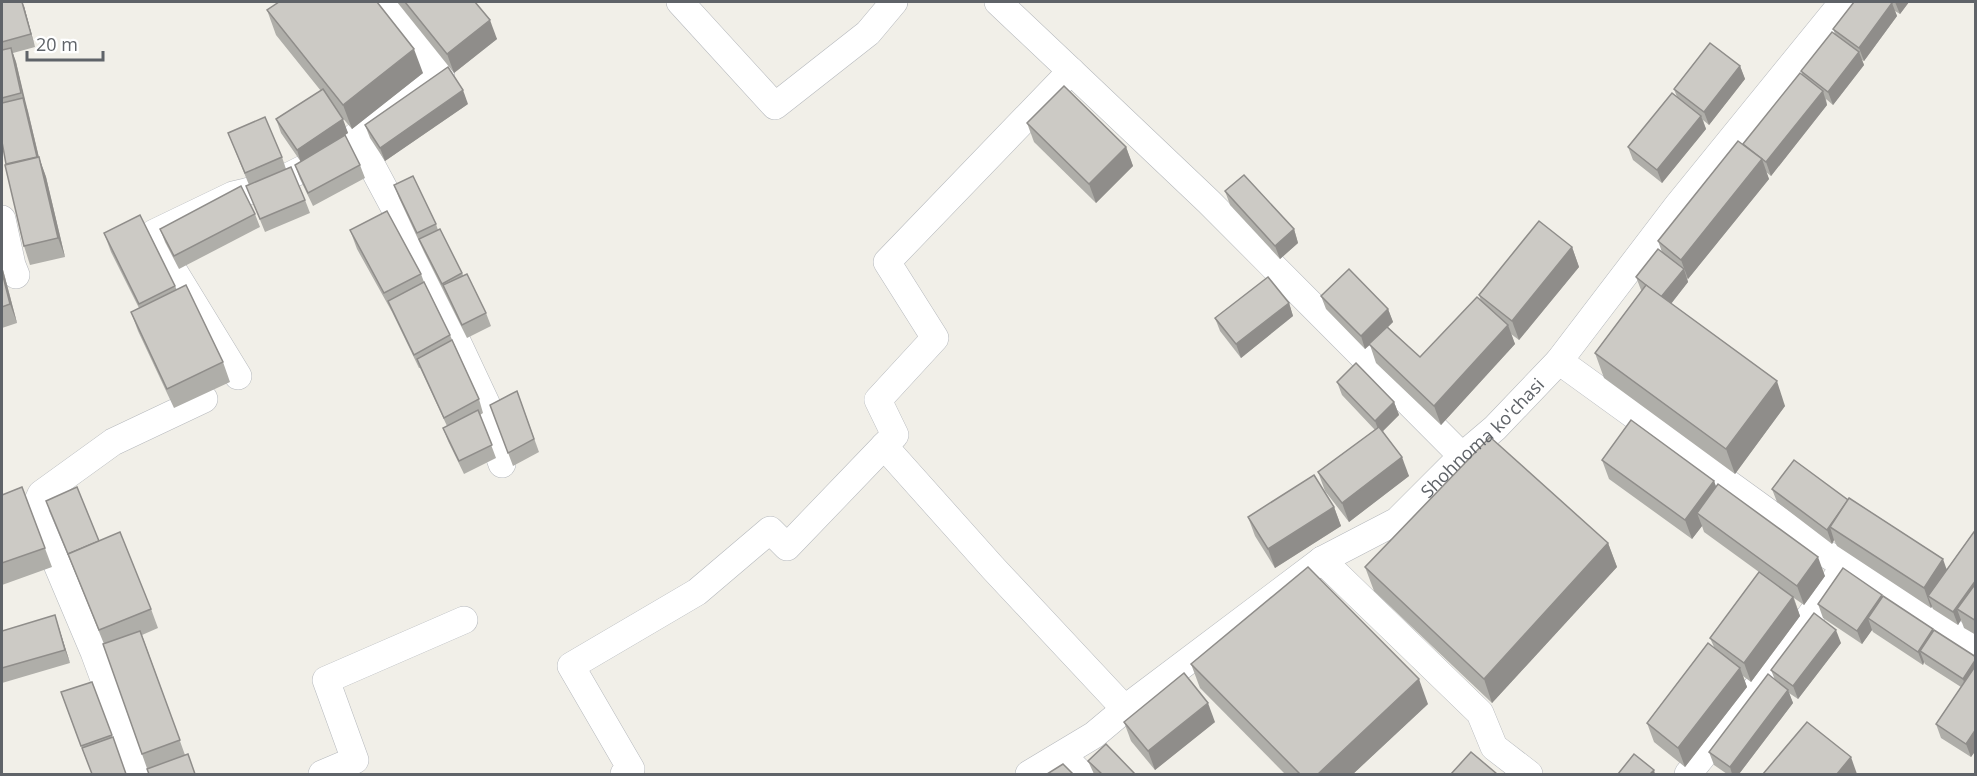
<svg xmlns="http://www.w3.org/2000/svg" width="1977" height="776" viewBox="0 0 1977 776" font-family="'Open Sans',sans-serif">
<style>
.lines{fill:none;stroke-linecap:round;stroke-linejoin:round}
.street-casing{stroke:#b5b8bc;stroke-width:28}
.street{stroke:#fff;stroke-width:27}
.wall{fill:#afaea9}
.shaded-wall{fill:#8f8d8a}
.building{fill:#cccac5;stroke:#8f8d8a;stroke-width:1.5}
.labels{text-anchor:middle;dominant-baseline:central;stroke-width:4.5;stroke-linejoin:round;paint-order:stroke}
.street-label{font-size:18px;fill:#5f6368;stroke:#fff}
</style>
<rect width="100%" height="100%" fill="#f1efe8"/>
<g class="lines">
<defs>
<g id="street">
<path d="M680,2L775,106L868,33L894,2"/>
<path d="M998,2L1071,71"/>
<path d="M356,136L395,209L486,403L490,413L485,417L502,464"/>
<path d="M2,219L12,265L16,275"/>
<path d="M1559,361L1823,552L1976,647"/>
<path d="M238,376L153,237L154,233L233,195C310,179 378,121 441,76L382,2"/>
<path d="M1322,560L1480,713L1494,747L1529,774"/>
<path d="M1125,709L993,568L884,446L895,435L878,400L935,338L887,262L1071,71L1209,202L1462,456"/>
<path d="M1062,755L1081,774"/>
<path d="M139,774L94,652L34,510L41,494L113,442L204,399"/>
<path d="M322,774L355,760L326,680L464,620"/>
<path d="M624,774L631,769L571,666L697,592L770,530L787,547L884,446"/>
<path id="s1" d="M1029,774L1094,735L1131,704L1322,560L1397,521L1462,456L1495,428L1559,361L1678,205L1843,2"/>
<path d="M1688,774C1740,709 1793,644 1839,574"/>
</g>
</defs>
<use href="#street" class="street-casing"/>
<use href="#street" class="street"/>
</g>
<g class="wall">
<path d="M2,2L24,6L35,47L13,53L16,62L25,102L28,111L39,158L46,177L65,257L30,265L24,246L2,142Z"/>
<path d="M397,2H475L497,39L454,73Z"/>
<path d="M1854,2H1909L1900,14L1895,11L1897,16L1864,61L1862,60L1864,65L1833,105L1826,99L1827,105L1771,176L1766,172L1769,179L1688,279L1687,278L1688,282L1671,304L1785,406L1735,474L1604,378L1595,353L1642,291L1641,290L1636,277L1662,252L1658,241L1803,76L1801,71L1835,34L1833,29Z"/>
<path d="M267,10L423,73L352,129L340,115L348,133L328,146L360,165L365,178L313,206L300,179L295,165L301,162L281,133L276,119L321,91L276,35Z"/>
<path d="M1740,66L1745,79L1709,125L1703,120L1706,129L1662,183L1633,160L1628,147L1677,97L1674,89Z"/>
<path d="M468,104L385,161L370,138L365,125Z"/>
<path d="M1027,123L1126,147L1133,166L1096,203L1034,142Z"/>
<path d="M228,133L282,157L286,169L305,200L310,213L265,232L246,186L249,185Z"/>
<path d="M394,185L436,224L438,230L440,229L463,275L486,313L491,326L467,338L424,252L399,198Z"/>
<path d="M1225,191L1294,229L1298,243L1280,259L1230,205Z"/>
<path d="M255,214L260,227L179,269L165,242L160,229Z"/>
<path d="M350,230L421,274L424,282L450,335L479,399L483,413L480,415L496,458L464,474L448,441L443,428L447,426L420,368H419L392,312L357,249Z"/>
<path d="M104,233L175,286L177,290L223,362L230,382L174,408L138,331L131,312L139,308L111,252Z"/>
<path d="M1572,247L1579,267L1519,340L1511,334L1515,344L1441,425L1376,363L1370,345L1365,349L1326,309L1321,296L1388,309L1393,322L1388,327L1420,357L1481,301L1479,295Z"/>
<path d="M2,266L17,323L2,328Z"/>
<path d="M1289,303L1293,316L1241,358L1220,331L1215,318Z"/>
<path d="M1337,382L1394,402L1399,415L1383,431L1409,476L1349,522L1325,491L1318,472L1375,430L1342,395Z"/>
<path d="M517,391L539,452L513,466L490,405Z"/>
<path d="M1602,460L1714,481L1716,487L1825,576L1804,605L1794,598L1800,616L1751,682L1743,676L1747,687L1685,767L1654,742L1647,723L1714,647L1710,638L1759,572L1704,532L1702,526L1692,539L1609,479Z"/>
<path d="M22,487L52,567L2,585V495Z"/>
<path d="M1772,489L1847,500L1947,569L1976,529V635L1964,628L1961,620L1958,625L1933,609L1932,607L1931,608L1837,546L1834,540L1832,544L1777,502Z"/>
<path d="M46,501L99,541L151,609L158,628L142,635L185,755L149,774L103,644H104Z"/>
<path d="M1334,507L1341,526L1275,568L1255,536L1248,517Z"/>
<path d="M1608,543L1617,567L1492,703L1374,591L1365,567Z"/>
<path d="M1882,595L1883,597L1933,629V631L1976,657V750L1971,757L1941,738L1936,724L1961,687L1925,664L1924,662L1923,665L1873,632L1872,630L1862,644L1823,618L1818,604Z"/>
<path d="M59,628L70,663L2,683V631Z"/>
<path d="M1841,643L1798,699L1789,693L1793,703L1739,774H1727L1714,765L1709,752L1775,680L1771,670Z"/>
<path d="M1191,664L1428,704L1353,774H1285L1200,688Z"/>
<path d="M92,682L126,774L86,759L61,692Z"/>
<path d="M1124,722H1215L1155,770L1131,741Z"/>
<path d="M1088,761L1135,774H1094Z"/>
</g>
<g class="shaded-wall">
<path d="M22,2L24,6L35,47L31,34Z"/>
<path d="M1895,2H1909L1900,14Z"/>
<path d="M1892,3L1897,16L1864,61L1859,48Z"/>
<path d="M490,20L497,39L454,73L447,54Z"/>
<path d="M11,48L16,62L42,170L37,157Z"/>
<path d="M414,49L423,73L352,129L343,105Z"/>
<path d="M1859,52L1864,65L1833,105L1828,92Z"/>
<path d="M1740,66L1745,79L1709,125L1704,112Z"/>
<path d="M463,90L468,104L385,161L380,148Z"/>
<path d="M1823,91L1827,105L1771,176L1766,162Z"/>
<path d="M1701,116L1706,129L1662,183L1657,170Z"/>
<path d="M343,119L348,133L301,163L297,150Z"/>
<path d="M1126,147L1133,166L1096,203L1089,184Z"/>
<path d="M39,157L46,177L65,257L58,238Z"/>
<path d="M1762,159L1769,179L1688,279L1681,260Z"/>
<path d="M1294,229L1298,243L1280,259L1275,246Z"/>
<path d="M1572,247L1579,267L1519,340L1512,321Z"/>
<path d="M2,266L17,323L10,304L2,272Z"/>
<path d="M1684,269L1688,282L1666,310L1661,297Z"/>
<path d="M1289,303L1293,316L1241,358L1236,344Z"/>
<path d="M1388,309L1393,322L1365,349L1361,336Z"/>
<path d="M1508,325L1515,344L1441,425L1434,406Z"/>
<path d="M1777,381L1785,406L1735,474L1726,449Z"/>
<path d="M1394,402L1399,415L1380,434L1375,421Z"/>
<path d="M1402,457L1409,476L1349,522L1342,503Z"/>
<path d="M1714,481L1721,500L1697,513L1702,526L1692,539L1685,520Z"/>
<path d="M1849,501L1830,527L1834,540L1832,544L1827,530Z"/>
<path d="M1334,507L1341,526L1275,568L1268,549Z"/>
<path d="M1608,543L1617,567L1492,703L1484,679Z"/>
<path d="M1818,557L1825,576L1804,605L1797,586Z"/>
<path d="M1943,559L1950,579L1928,596L1932,606L1931,608L1924,588Z"/>
<path d="M1976,580V600L1957,609L1961,620L1958,625L1953,612Z"/>
<path d="M1882,595L1887,608L1868,618L1872,630L1862,644L1857,631Z"/>
<path d="M1793,597L1800,616L1751,682L1744,663Z"/>
<path d="M55,615L59,628L70,663L65,650Z"/>
<path d="M1933,629L1938,642L1920,651L1924,662L1923,665L1918,652Z"/>
<path d="M1836,630L1841,643L1798,699L1793,686Z"/>
<path d="M1976,659V680L1967,692L1963,679Z"/>
<path d="M1740,668L1747,687L1685,767L1678,748Z"/>
<path d="M1419,679L1428,704L1353,774H1318Z"/>
<path d="M1788,690L1793,703L1739,774H1732L1730,767Z"/>
<path d="M1208,703L1215,722L1155,770L1148,751Z"/>
<path d="M1976,729V750L1971,757L1966,744Z"/>
<path d="M1851,757L1857,774H1837Z"/>
<path d="M1654,770L1655,774H1650Z"/>
</g>
<g class="building">
<path d="M2,2H22L31,34L2,42Z"/>
<path d="M279,2H377L414,49L343,105L267,10Z"/>
<path d="M405,2H475L490,20L447,54Z"/>
<path d="M1854,2H1890L1892,3L1859,48L1833,29Z"/>
<path d="M1832,32L1859,52L1828,92L1801,71Z"/>
<path d="M1710,43L1740,66L1704,112L1674,89Z"/>
<path d="M11,48L21,93L2,98V50Z"/>
<path d="M448,67L463,90L380,148L365,125Z"/>
<path d="M1800,73L1823,91L1766,162L1743,144Z"/>
<path d="M1064,86L1126,147L1089,184L1027,123Z"/>
<path d="M323,89L343,119L297,150L276,119Z"/>
<path d="M1672,93L1701,116L1657,170L1628,147Z"/>
<path d="M23,98L37,157L6,164L2,142V103Z"/>
<path d="M265,117L282,157L245,173L228,133Z"/>
<path d="M345,135L360,165L308,193L295,165Z"/>
<path d="M1738,141L1762,159L1681,260L1658,241Z"/>
<path d="M39,157L58,238L24,246L5,165Z"/>
<path d="M291,167L305,200L260,219L246,186Z"/>
<path d="M1244,175L1294,229L1275,246L1225,191Z"/>
<path d="M413,176L436,224L417,233L394,185Z"/>
<path d="M241,186L255,214L174,256L160,229Z"/>
<path d="M387,211L421,274L384,293L350,230Z"/>
<path d="M140,215L175,286L139,304L104,233Z"/>
<path d="M1539,221L1572,247L1512,321L1479,295Z"/>
<path d="M440,229L462,273L442,284L419,239Z"/>
<path d="M1658,249L1684,269L1661,297L1636,277Z"/>
<path d="M1349,269L1388,309L1361,336L1321,296Z"/>
<path d="M2,272L10,304L2,307Z"/>
<path d="M467,274L486,313L462,325L443,285Z"/>
<path d="M1268,277L1289,303L1236,344L1215,318Z"/>
<path d="M424,282L450,335L414,355L388,301Z"/>
<path d="M186,285L223,362L167,389L131,312Z"/>
<path d="M1646,285L1777,381L1726,449L1595,353Z"/>
<path d="M1477,297L1508,325L1434,406L1369,344L1387,327L1420,357Z"/>
<path d="M452,340L479,399L444,418L417,359Z"/>
<path d="M1356,363L1394,402L1375,421L1337,382Z"/>
<path d="M517,391L534,439L508,453L490,405Z"/>
<path d="M478,410L492,445L459,461L443,428Z"/>
<path d="M1631,420L1714,481L1685,520L1602,460Z"/>
<path d="M1379,427L1402,457L1342,503L1318,472Z"/>
<path d="M1490,437L1608,543L1484,679L1365,567Z"/>
<path d="M1794,460L1848,500L1827,530L1772,489Z"/>
<path d="M1314,475L1334,507L1268,549L1248,517Z"/>
<path d="M1718,484L1818,557L1797,586L1697,513Z"/>
<path d="M22,487L45,548L2,563V495Z"/>
<path d="M77,487L99,541L68,554L46,501Z"/>
<path d="M1849,498L1943,559L1924,588L1830,527Z"/>
<path d="M1976,529V580L1953,612L1928,596Z"/>
<path d="M120,532L151,609L99,630L68,554Z"/>
<path d="M1308,567L1419,679L1318,774H1300L1191,664Z"/>
<path d="M1843,568L1882,595L1857,631L1818,604Z"/>
<path d="M1759,572L1793,597L1744,663L1710,638Z"/>
<path d="M1976,583V621L1957,609Z"/>
<path d="M1883,596L1933,629L1918,652L1868,618Z"/>
<path d="M1814,613L1836,630L1793,686L1771,670Z"/>
<path d="M55,615L65,650L2,668V631Z"/>
<path d="M1934,630L1976,657V659L1963,679L1920,651Z"/>
<path d="M140,631L180,740L142,754L103,644Z"/>
<path d="M1708,643L1740,668L1678,748L1647,723Z"/>
<path d="M1976,665V729L1966,744L1936,724Z"/>
<path d="M1184,673L1208,703L1148,751L1124,722Z"/>
<path d="M1768,674L1788,690L1730,767L1709,752Z"/>
<path d="M92,682L112,735L81,746L61,692Z"/>
<path d="M1807,722L1851,757L1837,774H1763Z"/>
<path d="M113,737L126,774H92L82,748Z"/>
<path d="M1106,744L1135,774H1102L1088,761Z"/>
<path d="M1471,752L1497,774H1451Z"/>
<path d="M188,754L195,774H149L147,769Z"/>
<path d="M1634,754L1654,770L1650,774H1618Z"/>
<path d="M1063,764L1073,774H1047Z"/>
</g>
<g class="labels">
<g class="street-label">
<text stroke="none"><textPath href="#s1" startOffset="567">Shohnoma ko'chasi</textPath></text>
</g>
</g>
<rect width="1977" height="776" fill="none" stroke="#5f6368" stroke-width="6"/>
<path d="M27 51v9h76v-9" fill="none" stroke="#5f6368" stroke-width="3"/>
<text x="36" y="51" font-size="18" fill="#5f6368" stroke="#ffffff" stroke-width="4.5" paint-order="stroke">20 m</text>
</svg>
